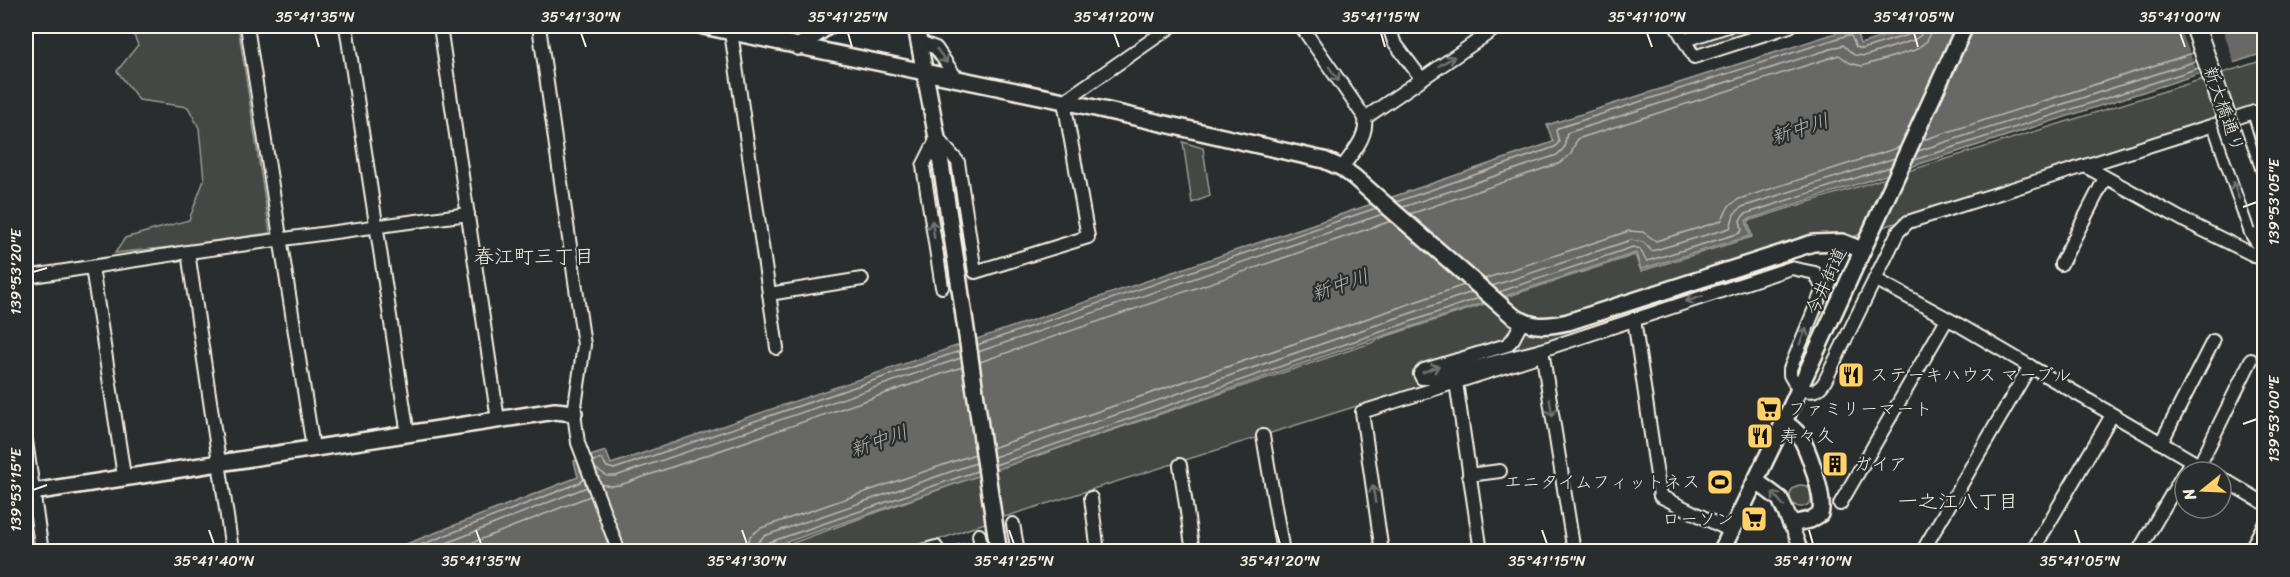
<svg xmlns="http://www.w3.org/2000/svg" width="2290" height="577" viewBox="0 0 2290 577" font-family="Sriracha,'Klee One',sans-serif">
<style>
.green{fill:#444645;stroke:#9c9c96;stroke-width:1.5}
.water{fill:#676866;stroke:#9f9f9a;stroke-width:1.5}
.pier{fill:#2a2d2e}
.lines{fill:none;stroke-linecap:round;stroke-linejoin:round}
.shore{stroke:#bcbab4;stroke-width:1.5}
.minor-tunnel{stroke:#484a4a;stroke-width:12;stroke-dasharray:12 6;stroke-linecap:butt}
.minor-casing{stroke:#f4f1e8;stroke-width:16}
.tertiary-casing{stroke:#f4f1e8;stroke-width:20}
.minor{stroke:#2a2d2e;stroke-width:12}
.tertiary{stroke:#2a2d2e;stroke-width:15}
.tertiary-bridge-casing{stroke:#f4f1e8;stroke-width:20;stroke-linecap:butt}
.primary-bridge-casing{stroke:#f4f1e8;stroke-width:22;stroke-linecap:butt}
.tertiary-bridge{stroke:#2a2d2e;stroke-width:15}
.primary-bridge{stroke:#2a2d2e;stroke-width:18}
.oneway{stroke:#71726f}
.ticks{fill:none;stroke:#f4f1e8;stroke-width:2}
.labels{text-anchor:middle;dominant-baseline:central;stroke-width:4.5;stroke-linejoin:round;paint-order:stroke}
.street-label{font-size:18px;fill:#f4f1e8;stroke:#2a2d2e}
.poi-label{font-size:18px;fill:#f4f1e8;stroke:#2a2d2e;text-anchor:start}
.water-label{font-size:20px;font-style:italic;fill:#b5b3ae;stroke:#2a2d2e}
.neighbourhood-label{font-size:20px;fill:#f4f1e8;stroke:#2a2d2e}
.neatline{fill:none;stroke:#f4f1e8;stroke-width:2}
.ticks-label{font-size:15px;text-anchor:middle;fill:#f4f1e8}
</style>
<rect width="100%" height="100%" fill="#2a2d2e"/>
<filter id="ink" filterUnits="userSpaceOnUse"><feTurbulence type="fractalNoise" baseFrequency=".0167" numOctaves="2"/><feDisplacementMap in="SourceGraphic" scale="12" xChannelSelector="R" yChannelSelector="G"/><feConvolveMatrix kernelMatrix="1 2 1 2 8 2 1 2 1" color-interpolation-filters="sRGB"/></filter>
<g filter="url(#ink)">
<g class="green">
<path d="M130,26H238L270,233L180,246L115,253L125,238L189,220L204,180L199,128L188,107L139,100L117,71L138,45Z"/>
<path d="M1746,26H1773L1699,49L1695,43Z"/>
<path d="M2264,60V103L1825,246L1414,388L982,524L908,551L768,552L968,479L1371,343L1384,337L1635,255L1641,271L1752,237L1748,221Z"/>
<path d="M1183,142L1203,148L1210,196L1192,203Z"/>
<circle cx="1801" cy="496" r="11"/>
</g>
<path class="water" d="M1917,26H2264V53L1746,220L1750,236L1641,269L1636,253L1383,336L761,551L386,552L578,477L574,461L606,451L611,464L1553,142L1547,125L1855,27L1860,44Z"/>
<g class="pier">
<path d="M1954,26H1975L1910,171L1884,179Z"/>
<path d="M2179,26H2222L2235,66L2200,77Z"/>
</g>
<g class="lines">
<g class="shore">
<path d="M1923,140L2193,53"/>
<path d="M1918,151L2196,61"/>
<path d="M1914,160L2199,68"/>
<path d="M1396,202L1555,147L1559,142L1556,131L1558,128L1848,35L1851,36L1856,47L1862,49L1911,34L1915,26"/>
<path d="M1403,207L1557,155L1564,148L1567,133L1843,45L1854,55L1865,56L1914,40L1921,35L1923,26"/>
<path d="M1410,214L1560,163L1571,154L1577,139L1839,55L1850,63L1862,66L1915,50L1927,41L1932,26"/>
<path d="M1484,279L1629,231L1643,232L1656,241L1721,221L1729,206L1739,199L1900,147"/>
<path d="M1492,286L1631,240L1643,242L1652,251L1730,228L1734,214L1742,207L1895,158"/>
<path d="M1499,292L1633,247L1640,249L1645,259L1647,261L1740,233L1742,230L1740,220L1745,214L1890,167"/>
<path d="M977,345L1376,208"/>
<path d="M978,352L1383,214"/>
<path d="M980,362L1391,221"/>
<path d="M992,448L1464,285"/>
<path d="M994,457L1472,292"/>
<path d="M593,461L602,459L607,467L614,469L960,351"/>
<path d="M995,465L1479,298"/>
<path d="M595,468L607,476H616L961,358"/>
<path d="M601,484L611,486L620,485L962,367"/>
<path d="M403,552L579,483L584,479"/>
<path d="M424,552L587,487"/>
<path d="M449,552L590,496"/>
<path d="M746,552L750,536L761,528L975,454"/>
<path d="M755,552L757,543L764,536L976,463"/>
<path d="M762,552L763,546L767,543L977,471"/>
</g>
<g class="minor-tunnel">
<path d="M942,287L975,272"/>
<path d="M979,535L1013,524"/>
</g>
<defs>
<g id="minor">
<path d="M247,26L313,448"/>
<path d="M346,26L408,435"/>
<path d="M440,26L498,420"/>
<path d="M539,26L584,345L574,413L578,443L619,552"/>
<path d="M1301,26L1365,118C1368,137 1352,153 1342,168"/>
<path d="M1389,26L1394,42L1421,78"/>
<path d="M1676,26L1694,57L1790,26"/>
<path d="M731,32L777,348"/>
<path d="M1685,40L1728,26"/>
<path d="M920,42L936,48L957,79"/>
<path d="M1365,118L1499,26"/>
<path d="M2264,145L2254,112L2214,125L2251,233L2258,244L2264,264"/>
<path d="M2085,166L2185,221L2264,260"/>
<path d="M188,252L232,550"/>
<path d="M2061,264L2105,178"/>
<path d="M92,267L124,476"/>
<path d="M26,277L188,252L468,214"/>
<path d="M1875,279L1898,232L1908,222L2214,125"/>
<path d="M942,287L923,166L937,138L958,162L975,272L1088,237L1064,101L1172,26"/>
<path d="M769,294L862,279"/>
<path d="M1634,319L1660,496L1731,531"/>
<path d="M1522,322L1513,339L1507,345L1424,370L1420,374L1422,378H1432L1542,350L1791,268L1815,273L1823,289L1790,369V375L1798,389C1811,392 1818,393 1825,381L1875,279L1961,326L2211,472"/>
<path d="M1542,350L1574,552"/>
<path d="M1456,382L1481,552"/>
<path d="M1263,436L1283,552"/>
<path d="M26,441L42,552"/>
<path d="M2161,443L2213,341"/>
<path d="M1180,465L1193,552"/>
<path d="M2199,466L2251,360"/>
<path d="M1469,475L1500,471"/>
<path d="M2221,478L2264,503"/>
<path d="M1091,498L1098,552"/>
<path d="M1840,504L1947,319"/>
<path d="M1013,524L1018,552"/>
<path d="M1791,524L1802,552"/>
<path d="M979,535L982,552"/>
<path d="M919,552L936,547L939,552"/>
<path d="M959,552L981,548"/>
<path d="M1382,552L1362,412L1535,357"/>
<path d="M1922,552L2030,366"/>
<path d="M2032,552L2112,415"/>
<path d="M2138,552L2191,461"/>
<path d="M2249,552L2264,525"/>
</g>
<g id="tertiary">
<path d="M703,26L1064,101L1324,160L1342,168L1354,177L1513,316C1533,328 1546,327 1568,322L1813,243L1842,242L1862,250"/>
<path d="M916,26L937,138L958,275"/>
<path d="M798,47L828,26"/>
<path d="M1756,481L1780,499L1791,524L1810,520L1820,514C1826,500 1808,448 1799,435C1795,430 1790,426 1784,422"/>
<path d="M26,493L555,411L574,413"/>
<path d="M996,535L999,552"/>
<path d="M1721,552L1784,422L1965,26"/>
</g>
</defs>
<use href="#minor" class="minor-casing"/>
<use href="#tertiary" class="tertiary-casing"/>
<use href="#minor" class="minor"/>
<use href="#tertiary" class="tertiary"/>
<defs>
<path id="tertiary-bridge" d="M958,275L996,535"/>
<path id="primary-bridge" d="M2195,26L2264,226"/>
</defs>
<use href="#tertiary-bridge" class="tertiary-bridge-casing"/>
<use href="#primary-bridge" class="primary-bridge-casing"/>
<use href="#tertiary-bridge" class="tertiary-bridge"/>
<use href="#primary-bridge" class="primary-bridge"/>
</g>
<defs><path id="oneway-shaft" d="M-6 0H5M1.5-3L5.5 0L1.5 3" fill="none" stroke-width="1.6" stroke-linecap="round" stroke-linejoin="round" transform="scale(1.5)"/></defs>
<g class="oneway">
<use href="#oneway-shaft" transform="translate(942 56) rotate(53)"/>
<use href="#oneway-shaft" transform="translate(1447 61) rotate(-31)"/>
<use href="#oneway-shaft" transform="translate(1334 74) rotate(55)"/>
<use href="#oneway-shaft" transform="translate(2236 190) rotate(-109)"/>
<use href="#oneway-shaft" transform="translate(933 229) rotate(-98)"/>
<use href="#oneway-shaft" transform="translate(1694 299) rotate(162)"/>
<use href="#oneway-shaft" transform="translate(1803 336) rotate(-68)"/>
<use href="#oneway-shaft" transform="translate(1431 369) rotate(-22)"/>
<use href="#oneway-shaft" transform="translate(1551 408) rotate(81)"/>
<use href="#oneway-shaft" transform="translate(1374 494) rotate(-98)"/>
<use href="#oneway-shaft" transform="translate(1778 499) rotate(-130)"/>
</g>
</g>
<path class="ticks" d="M315,33L319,47M581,33L586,47M848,33L852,47M1114,33L1119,47M1381,33L1385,47M1647,33L1652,47M1914,33L1918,47M2180,33L2185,47M2243,207L2257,202M33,272L47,268M2243,424L2257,419M33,490L47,485M209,530L214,544M476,530L481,544M742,530L747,544M1009,530L1014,544M1276,530L1280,544M1542,530L1547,544M1809,530L1813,544M2075,530L2080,544"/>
<defs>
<symbol id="restaurant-square" viewBox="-11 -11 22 22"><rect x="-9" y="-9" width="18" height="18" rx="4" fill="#ffd166" stroke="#2a2d2e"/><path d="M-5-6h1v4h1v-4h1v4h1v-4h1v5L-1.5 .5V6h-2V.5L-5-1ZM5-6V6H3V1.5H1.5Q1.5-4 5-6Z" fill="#111"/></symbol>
<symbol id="supermarket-square" viewBox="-11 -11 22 22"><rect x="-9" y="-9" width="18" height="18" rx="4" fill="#ffd166" stroke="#2a2d2e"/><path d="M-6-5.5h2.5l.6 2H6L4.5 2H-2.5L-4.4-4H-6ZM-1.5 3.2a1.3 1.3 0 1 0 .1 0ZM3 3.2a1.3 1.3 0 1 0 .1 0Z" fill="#111"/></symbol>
<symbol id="building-square" viewBox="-11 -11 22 22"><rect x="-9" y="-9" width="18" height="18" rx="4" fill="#ffd166" stroke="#2a2d2e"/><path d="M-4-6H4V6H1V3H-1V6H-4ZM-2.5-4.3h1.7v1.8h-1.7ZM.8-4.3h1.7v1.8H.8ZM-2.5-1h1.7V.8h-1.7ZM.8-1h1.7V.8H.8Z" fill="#111"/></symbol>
<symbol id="stadium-square" viewBox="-11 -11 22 22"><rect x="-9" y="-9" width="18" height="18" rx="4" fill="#ffd166" stroke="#2a2d2e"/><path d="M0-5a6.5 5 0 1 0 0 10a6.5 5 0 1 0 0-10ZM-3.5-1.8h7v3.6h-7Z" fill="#111"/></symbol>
</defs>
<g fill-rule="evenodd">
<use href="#restaurant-square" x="1836" y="360" width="30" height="30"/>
<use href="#supermarket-square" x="1754" y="394" width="30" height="30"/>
<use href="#restaurant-square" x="1745" y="421" width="30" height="30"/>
<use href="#building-square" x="1820" y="449" width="30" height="30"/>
<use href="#stadium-square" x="1705" y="467" width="30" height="30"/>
<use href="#supermarket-square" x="1739" y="504" width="30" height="30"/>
</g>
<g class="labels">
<g class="street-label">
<text transform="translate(2224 109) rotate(71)">新大橋通り</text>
<text transform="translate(1826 281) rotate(-65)">今井街道</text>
</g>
<g class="poi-label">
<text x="1870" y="375">ステーキハウス マーブル</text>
<text x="1788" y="409">ファミリーマート</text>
<text x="1780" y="436">寿々久</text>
<text x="1854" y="464">ガイア</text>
<text x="1700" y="482" text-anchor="end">エニタイムフィットネス</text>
<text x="1734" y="519" text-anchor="end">ローソン</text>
</g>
<g class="water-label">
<text transform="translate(1800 129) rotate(-18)">新中川</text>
<text transform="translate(1340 285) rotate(-19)">新中川</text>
<text transform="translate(879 441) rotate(-19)">新中川</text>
</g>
<g class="neighbourhood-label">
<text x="534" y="256">春江町三丁目</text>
<text x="1958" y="501">一之江八丁目</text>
</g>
</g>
<rect width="2290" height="577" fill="none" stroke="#2a2d2e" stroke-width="66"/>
<g transform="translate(2203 490) rotate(252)"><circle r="28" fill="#2a2d2e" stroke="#7b7b78" stroke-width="1.5"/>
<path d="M0-4.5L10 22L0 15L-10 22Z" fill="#ffd166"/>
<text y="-9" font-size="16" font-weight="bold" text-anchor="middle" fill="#f4f1e8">N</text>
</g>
<rect x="33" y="33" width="2224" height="511" class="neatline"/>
<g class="ticks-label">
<text x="315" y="22">35°41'35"N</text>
<text x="581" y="22">35°41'30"N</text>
<text x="848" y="22">35°41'25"N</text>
<text x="1114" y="22">35°41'20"N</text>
<text x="1381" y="22">35°41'15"N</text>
<text x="1647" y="22">35°41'10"N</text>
<text x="1914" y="22">35°41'05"N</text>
<text x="2180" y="22">35°41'00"N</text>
<text transform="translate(2274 202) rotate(-90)" y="5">139°53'05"E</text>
<text transform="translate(16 272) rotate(-90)" y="5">139°53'20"E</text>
<text transform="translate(2274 419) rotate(-90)" y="5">139°53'00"E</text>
<text transform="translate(16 490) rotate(-90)" y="5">139°53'15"E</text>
<text x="214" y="566">35°41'40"N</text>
<text x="481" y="566">35°41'35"N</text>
<text x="747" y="566">35°41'30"N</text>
<text x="1014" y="566">35°41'25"N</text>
<text x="1280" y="566">35°41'20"N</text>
<text x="1547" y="566">35°41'15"N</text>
<text x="1813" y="566">35°41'10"N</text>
<text x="2080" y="566">35°41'05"N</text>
</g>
</svg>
